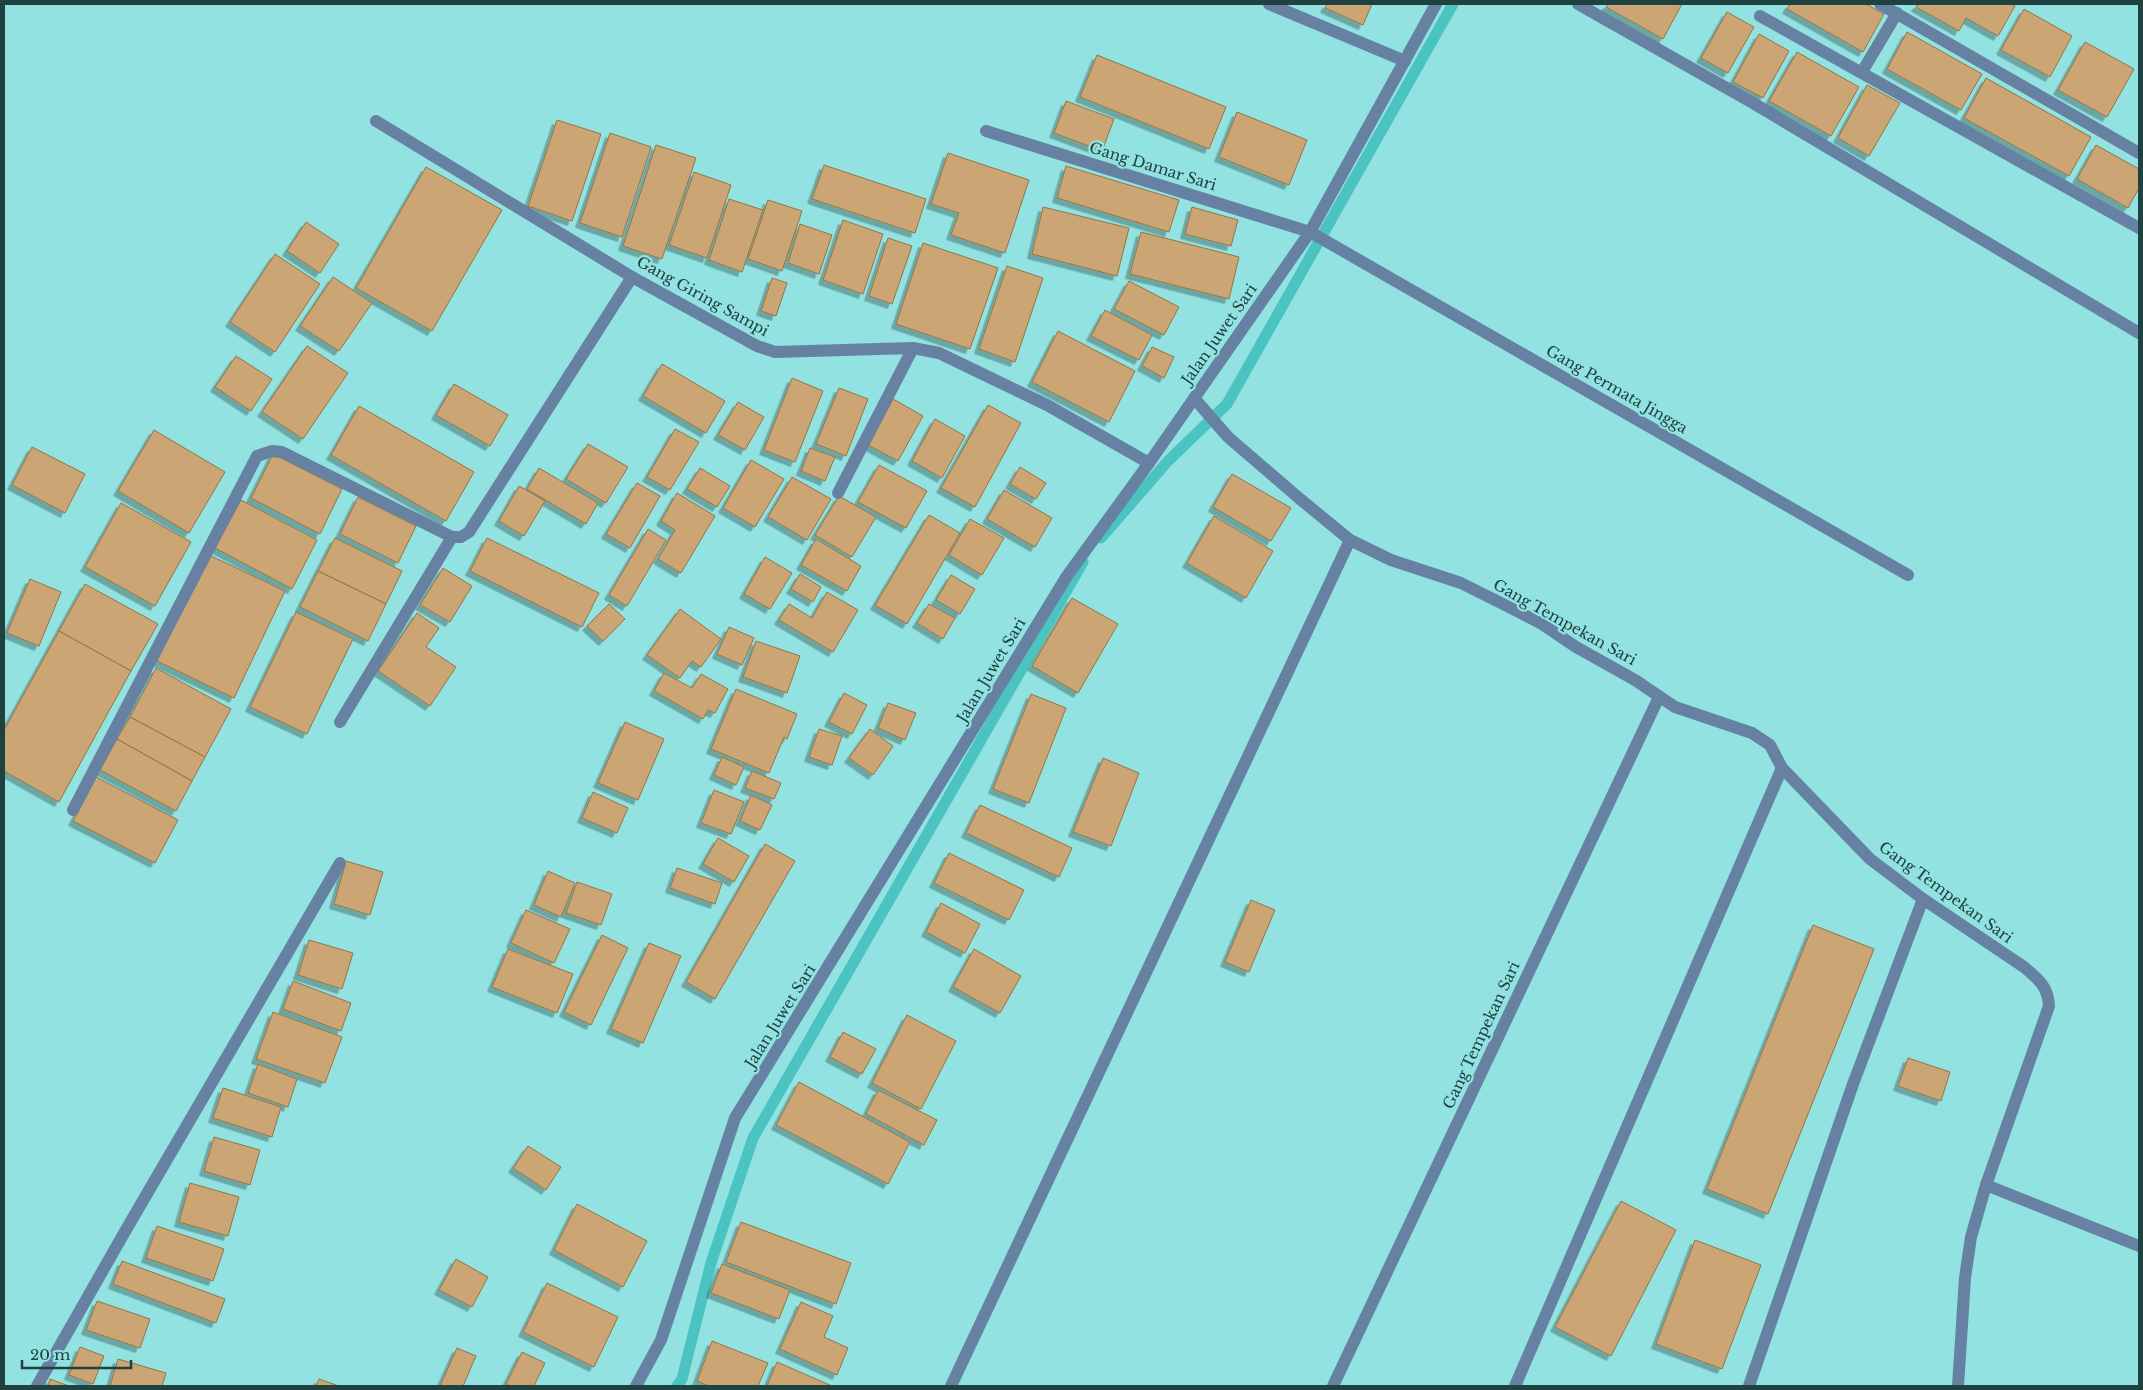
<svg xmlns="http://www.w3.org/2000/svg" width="2143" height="1390" viewBox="0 0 2143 1390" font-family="'Libre Baskerville',serif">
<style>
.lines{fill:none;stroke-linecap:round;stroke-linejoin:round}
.stream{stroke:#4bc3c1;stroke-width:11}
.building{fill:#cba573;stroke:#967342;filter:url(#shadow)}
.minor{stroke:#6781a2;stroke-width:12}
.labels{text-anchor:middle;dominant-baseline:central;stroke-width:4.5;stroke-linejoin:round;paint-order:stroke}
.street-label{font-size:15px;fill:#1f4140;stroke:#91e2e0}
</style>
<defs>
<filter id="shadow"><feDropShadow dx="-4.5" dy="4.5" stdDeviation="0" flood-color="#0004"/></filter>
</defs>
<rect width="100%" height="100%" fill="#91e2e0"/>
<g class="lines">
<g class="stream">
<path d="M1101,538L1168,461L1227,404L1453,4"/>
<path d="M677,1386L682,1379L711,1263L753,1138L1083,562"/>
</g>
</g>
<g class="building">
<path d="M1327,4H1372L1363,25L1325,8Z"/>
<path d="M1608,4H1682L1663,39L1606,7Z"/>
<path d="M1790,4H1866L1884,14L1863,52L1787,9Z"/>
<path d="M1918,4H2011L2015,6L1998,36L1966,18L1959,31L1916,7Z"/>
<path d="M2024,9L2072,36L2050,77L2001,50Z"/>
<path d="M1727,12L1754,27L1728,73L1701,58Z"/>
<path d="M1907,32L1982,74L1961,110L1887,69Z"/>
<path d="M1759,34L1789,51L1763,98L1733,82Z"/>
<path d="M2085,42L2134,69L2107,117L2058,90Z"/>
<path d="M1797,52L1859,87L1831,136L1769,101Z"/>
<path d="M1097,55L1226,107L1209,149L1080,97Z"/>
<path d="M1986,78L2091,137L2069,176L1964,118Z"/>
<path d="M1867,85L1900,103L1869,156L1838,138Z"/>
<path d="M1066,101L1114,119L1102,151L1054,133Z"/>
<path d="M1237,112L1307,140L1289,185L1219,157Z"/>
<path d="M557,120L601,134L572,221L528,206Z"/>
<path d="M610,133L651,147L622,237L580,223Z"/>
<path d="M656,145L696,158L662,259L623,246Z"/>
<path d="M2096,145L2139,169V188L2128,208L2077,179Z"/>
<path d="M948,153L1029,180L1005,253L951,235L959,213L931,204Z"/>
<path d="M824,165L926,199L915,233L812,199Z"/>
<path d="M1066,166L1179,200L1169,232L1057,198Z"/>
<path d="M426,167L502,210L432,331L356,288Z"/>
<path d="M694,172L731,185L707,258L669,245Z"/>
<path d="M729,199L763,210L742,272L709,260Z"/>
<path d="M768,200L802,211L782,271L748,259Z"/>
<path d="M1043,207L1129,228L1117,276L1032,254Z"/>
<path d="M1192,207L1238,220L1231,246L1185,234Z"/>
<path d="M843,220L883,234L863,294L823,280Z"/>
<path d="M306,222L339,244L320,273L287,251Z"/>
<path d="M800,224L832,235L819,274L788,263Z"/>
<path d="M1141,232L1239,257L1229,299L1130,274Z"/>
<path d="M888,238L912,246L892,304L869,296Z"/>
<path d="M923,243L998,268L970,349L896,324Z"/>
<path d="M275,254L320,284L275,352L230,322Z"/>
<path d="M1007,266L1043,278L1015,362L979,349Z"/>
<path d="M333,277L372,303L339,351L300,326Z"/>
<path d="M772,278L787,283L776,316L761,311Z"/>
<path d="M1129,281L1179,307L1164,335L1114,309Z"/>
<path d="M1105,310L1152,335L1139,360L1091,336Z"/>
<path d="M1058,331L1135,371L1109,422L1032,382Z"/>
<path d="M307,346L348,373L303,439L262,412Z"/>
<path d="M1152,347L1174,357L1164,378L1142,366Z"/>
<path d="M236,356L272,379L251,411L215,387Z"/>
<path d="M662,364L725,401L706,433L643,396Z"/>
<path d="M792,378L823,391L795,462L764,450Z"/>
<path d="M454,384L508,415L490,446L436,415Z"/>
<path d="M839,388L868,399L846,456L816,444Z"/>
<path d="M893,399L923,416L898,461L868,445Z"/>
<path d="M738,402L764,417L745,450L718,435Z"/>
<path d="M988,405L1021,423L975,507L941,488Z"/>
<path d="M359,406L474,472L446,521L331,455Z"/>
<path d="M935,419L965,436L942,478L912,461Z"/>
<path d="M675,429L699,442L670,490L647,477Z"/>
<path d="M154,430L225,472L189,533L118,491Z"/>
<path d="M588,444L628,467L606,503L566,479Z"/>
<path d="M32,447L85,474L65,513L12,485Z"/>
<path d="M810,448L835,457L825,481L801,471Z"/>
<path d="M273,454L342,489L320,534L251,498Z"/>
<path d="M751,460L784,479L755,527L723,508Z"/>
<path d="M879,465L927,491L906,528L858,502Z"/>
<path d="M1020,467L1046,483L1036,499L1010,484Z"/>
<path d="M539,468L598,503L586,524L527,489Z"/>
<path d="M700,468L730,486L717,507L687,489Z"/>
<path d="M1232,474L1291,508L1271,541L1213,507Z"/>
<path d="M792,477L831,499L807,540L768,517Z"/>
<path d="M637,483L660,496L630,548L606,534Z"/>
<path d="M519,486L545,501L524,536L499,521Z"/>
<path d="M1004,490L1052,518L1035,547L987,519Z"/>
<path d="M677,493L715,516L681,573L658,559L675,530L661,521Z"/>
<path d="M839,496L876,517L852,557L815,535Z"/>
<path d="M358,497L416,526L398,563L340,534Z"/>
<path d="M241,500L317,540L292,589L215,548Z"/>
<path d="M121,503L191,542L155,606L85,567Z"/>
<path d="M929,515L960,533L907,624L875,605Z"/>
<path d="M1214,516L1273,551L1246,598L1187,563Z"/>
<path d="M970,519L1004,538L982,575L949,555Z"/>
<path d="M648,529L666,540L627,606L609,595Z"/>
<path d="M335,538L402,571L386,604L318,571Z"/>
<path d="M487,538L599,593L582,627L470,571Z"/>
<path d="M816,539L861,566L847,591L801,565Z"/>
<path d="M209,555L285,591L234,698L157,661Z"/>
<path d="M765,557L792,573L770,609L744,594Z"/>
<path d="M443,568L472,586L450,622L420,605Z"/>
<path d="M318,571L386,604L368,641L300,607Z"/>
<path d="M800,574L821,587L813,602L791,589Z"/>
<path d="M951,575L975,589L960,614L936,600Z"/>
<path d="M30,579L61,592L39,646L7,633Z"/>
<path d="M85,584L158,624L131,671L59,631Z"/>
<path d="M827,592L858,610L833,652L779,620L789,604L812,618Z"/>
<path d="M1072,598L1118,624L1078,693L1032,666Z"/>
<path d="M609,604L625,619L603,641L587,626Z"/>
<path d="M929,604L955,618L943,639L917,623Z"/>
<path d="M680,609L721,639L701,667L692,661L680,678L647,655Z"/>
<path d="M296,612L353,639L307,734L250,707Z"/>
<path d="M417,613L439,628L426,647L456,667L430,706L378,671Z"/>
<path d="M729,627L754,638L742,665L717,654Z"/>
<path d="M59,631L131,671L59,802L4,771V730Z"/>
<path d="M756,641L800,656L787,693L743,677Z"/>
<path d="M156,668L231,709L205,757L130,717Z"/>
<path d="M664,673L692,688L701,674L728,689L715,713L708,710L703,719L654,691Z"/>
<path d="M736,689L797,714L787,739L784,737L769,773L711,749Z"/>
<path d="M844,693L867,705L852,734L829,722Z"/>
<path d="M1031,694L1066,708L1029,803L993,789Z"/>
<path d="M888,703L916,713L905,740L878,728Z"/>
<path d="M130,717L205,757L192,781L117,739Z"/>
<path d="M625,722L664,739L638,800L598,783Z"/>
<path d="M819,729L842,736L832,765L809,757Z"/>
<path d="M870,729L893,746L873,775L849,758Z"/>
<path d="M117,739L192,781L176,811L100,770Z"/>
<path d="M722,757L744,767L736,785L714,775Z"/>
<path d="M1103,758L1139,773L1111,846L1073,832Z"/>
<path d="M752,771L781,783L774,799L745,788Z"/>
<path d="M96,777L178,820L155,863L73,821Z"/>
<path d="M714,790L744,802L731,834L701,823Z"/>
<path d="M593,792L628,808L617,833L582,818Z"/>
<path d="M751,795L772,805L760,830L740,821Z"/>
<path d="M980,805L1072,848L1059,877L966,833Z"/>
<path d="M718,838L749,856L734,882L703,864Z"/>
<path d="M765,844L795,861L715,999L686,982Z"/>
<path d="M949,853L1024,890L1009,920L934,883Z"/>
<path d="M346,861L383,872L370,915L334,904Z"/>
<path d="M677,868L722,883L715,904L670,888Z"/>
<path d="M548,871L575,883L561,917L534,905Z"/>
<path d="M577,882L612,894L601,925L566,913Z"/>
<path d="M1251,900L1275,910L1249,972L1225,962Z"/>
<path d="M941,903L980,924L965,953L926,932Z"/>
<path d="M526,910L570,929L554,963L511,943Z"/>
<path d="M1813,925L1874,949L1768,1214L1707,1189Z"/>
<path d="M602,935L628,948L591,1025L564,1012Z"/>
<path d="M309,940L353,953L342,989L298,975Z"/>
<path d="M649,943L681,956L643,1043L611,1029Z"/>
<path d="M508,949L573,974L557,1013L492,987Z"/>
<path d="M974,949L1021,976L1000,1013L953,987Z"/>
<path d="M293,981L351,1003L341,1031L283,1009Z"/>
<path d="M273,1012L342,1037L325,1083L256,1059Z"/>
<path d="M907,1015L956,1041L921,1109L872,1083Z"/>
<path d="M843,1032L876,1049L862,1074L830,1057Z"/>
<path d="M1908,1058L1950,1072L1941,1101L1898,1086Z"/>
<path d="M258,1064L297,1079L288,1107L248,1093Z"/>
<path d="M799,1082L910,1142L888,1184L776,1125Z"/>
<path d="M223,1088L281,1107L272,1137L213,1118Z"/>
<path d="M878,1090L937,1120L924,1145L866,1114Z"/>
<path d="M214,1137L260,1150L250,1185L204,1171Z"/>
<path d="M528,1146L561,1167L546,1190L513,1168Z"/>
<path d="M190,1183L239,1197L228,1236L179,1222Z"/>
<path d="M1621,1201L1676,1230L1611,1356L1555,1327Z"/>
<path d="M577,1204L647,1241L623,1287L554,1250Z"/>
<path d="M741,1222L851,1263L836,1304L726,1262Z"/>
<path d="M157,1226L224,1249L213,1281L146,1258Z"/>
<path d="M1695,1240L1761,1265L1722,1369L1656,1344Z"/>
<path d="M456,1259L488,1277L472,1307L439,1290Z"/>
<path d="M122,1261L225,1299L216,1323L113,1284Z"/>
<path d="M722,1264L790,1290L779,1319L711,1293Z"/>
<path d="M547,1283L618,1317L594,1367L523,1332Z"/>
<path d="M97,1301L150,1319L140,1348L86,1330Z"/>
<path d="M801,1302L833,1316L824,1337L848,1348L837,1375L780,1349Z"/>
<path d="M712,1341L768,1363L758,1386H709L697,1381Z"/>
<path d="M80,1347L104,1356L93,1384L69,1375Z"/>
<path d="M457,1348L476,1356L463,1386H440Z"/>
<path d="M522,1352L545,1363L534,1386H510L506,1384Z"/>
<path d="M118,1359L166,1373L162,1386H110Z"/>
<path d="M777,1362L832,1386H767Z"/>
<path d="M50,1379L69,1386H48Z"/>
<path d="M319,1379L339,1386H316Z"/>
</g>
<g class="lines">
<g class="minor">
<path d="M1269,4L1405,61"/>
<path d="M1578,4L1753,103L2139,333"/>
<path d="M1880,4L2139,153"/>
<path d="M1760,16L2139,228"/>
<path d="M1862,72L1897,13"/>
<path d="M376,121L632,277L757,346L775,352L913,348L939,353L1047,405L1149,463"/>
<path d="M986,131L1310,232L1908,575"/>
<path d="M1194,398L1228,437L1300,499L1350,540L1391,560L1461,583L1507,606L1542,624L1576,647L1635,680L1675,707L1752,733L1770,745L1782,768L1870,859L1923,899L2024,967C2038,979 2048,986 2049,1006L1986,1185L1971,1237L1965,1278L1958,1386"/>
<path d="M838,493L913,348"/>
<path d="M340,722L452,537"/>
<path d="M73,810L257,456L272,451L282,452L452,537H461L469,532L632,277"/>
<path d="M1986,1185L2139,1246"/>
<path d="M37,1386L127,1228L340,863"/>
<path d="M636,1386L661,1340L735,1118L1067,576L1149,463L1310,232L1436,4"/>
<path d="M951,1386L1350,540"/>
<path d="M1333,1386L1659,697"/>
<path d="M1515,1386L1782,768"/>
<path d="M1749,1386L1853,1084L1923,899"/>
</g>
</g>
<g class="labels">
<g class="street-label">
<text transform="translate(1153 166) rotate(17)">Gang Damar Sari</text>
<text transform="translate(703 296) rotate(29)">Gang Giring Sampi</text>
<text transform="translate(1219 334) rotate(-55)">Jalan Juwet Sari</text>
<text transform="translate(1617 389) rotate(30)">Gang Permata Jingga</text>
<text transform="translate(1565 622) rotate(29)">Gang Tempekan Sari</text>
<text transform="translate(991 670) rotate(-59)">Jalan Juwet Sari</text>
<text transform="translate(1946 892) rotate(36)">Gang Tempekan Sari</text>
<text transform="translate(780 1016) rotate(-58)">Jalan Juwet Sari</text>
<text transform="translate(1481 1035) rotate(-65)">Gang Tempekan Sari</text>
</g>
</g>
<rect width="2143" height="1390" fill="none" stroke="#1f4140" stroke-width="10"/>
<path d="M22 1360v8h109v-8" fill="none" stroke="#1f4140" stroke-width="2.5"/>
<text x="30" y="1360" font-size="15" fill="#1f4140" stroke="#91e2e0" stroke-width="4" paint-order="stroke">20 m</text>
</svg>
